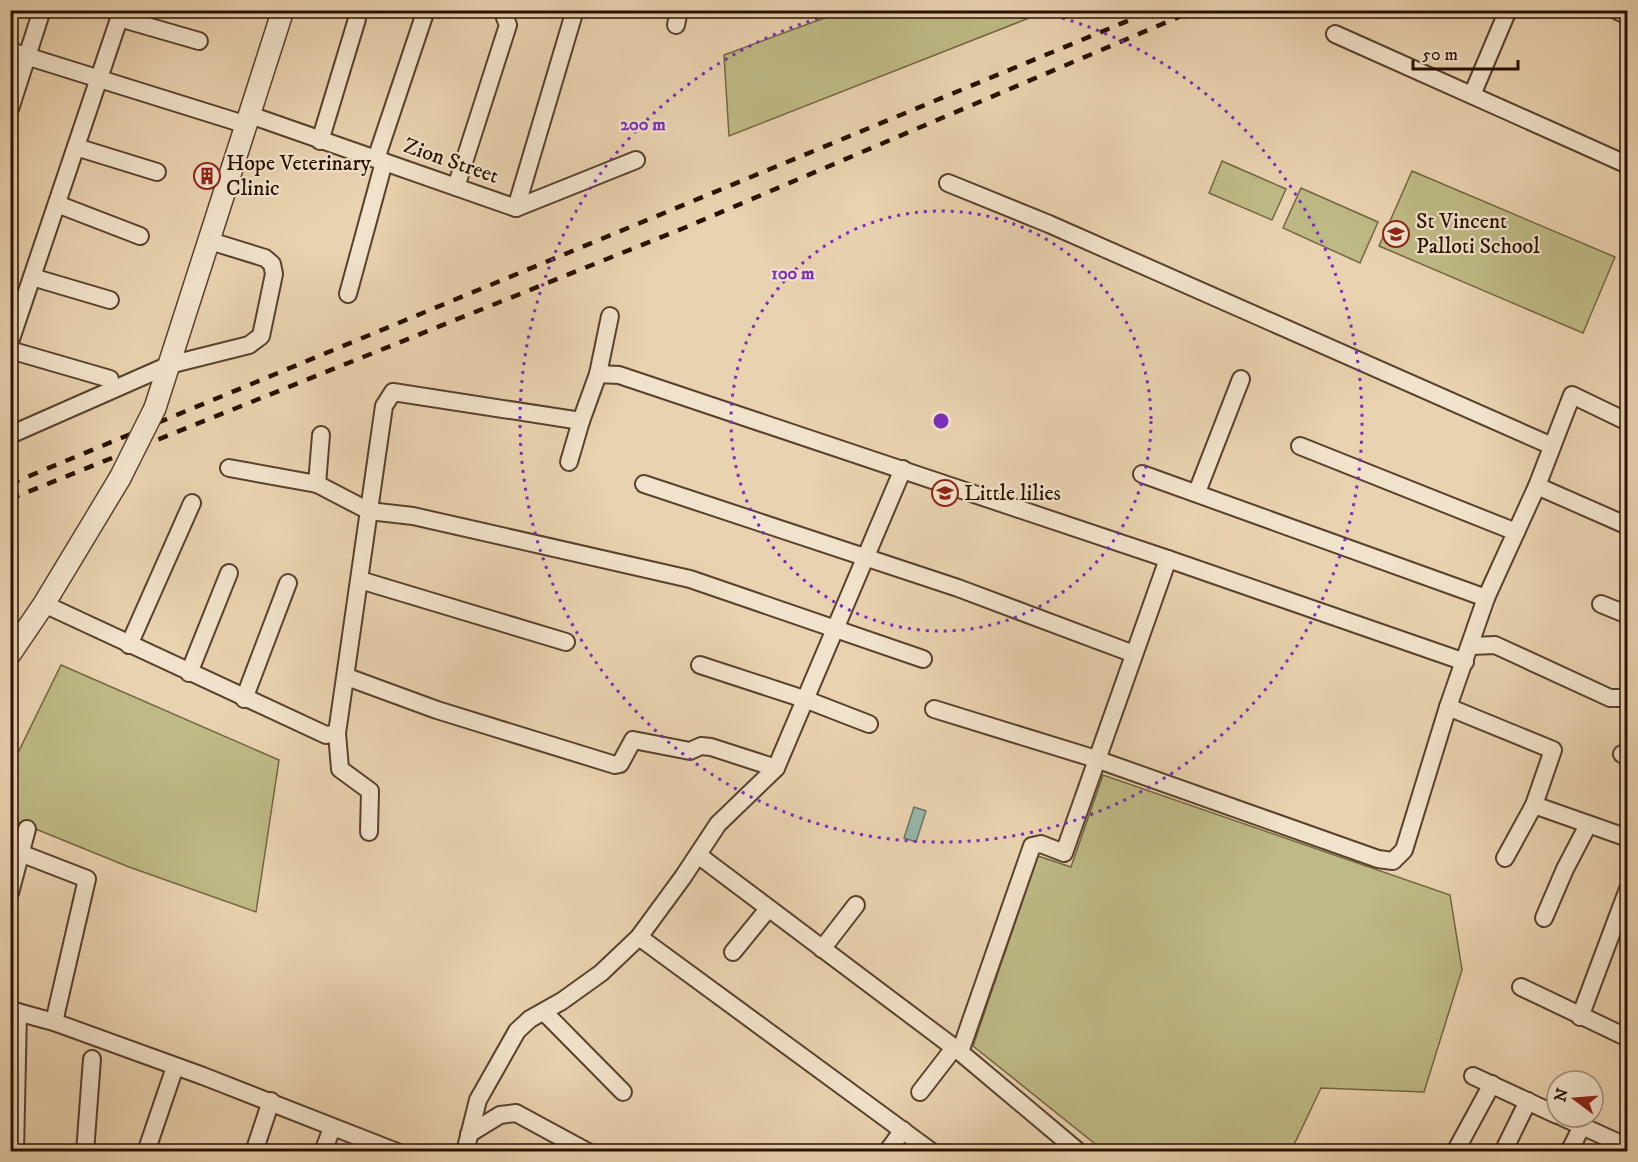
<svg xmlns="http://www.w3.org/2000/svg" width="1638" height="1162" viewBox="0 0 1638 1162" font-family="'IM FELL DW Pica',serif">
<style>
.green{fill:#beba85;stroke:#736642;stroke-width:1.5}
.water{fill:#97b8aa;stroke:#6b7566;stroke-width:1.5}
.lines{fill:none;stroke-linecap:round;stroke-linejoin:round}
.minor-casing{stroke:#58412c;stroke-width:20}
.tertiary-casing{stroke:#58412c;stroke-width:24}
.minor{stroke:#f1e2cb;stroke-width:16}
.tertiary{stroke:#f1e2cb;stroke-width:21}
.rail{stroke:#281100;stroke-width:4.5;stroke-dasharray:10 10;stroke-linecap:butt}
.tertiary-bridge-casing{stroke:#58412c;stroke-width:24;stroke-linecap:butt}
.tertiary-bridge{stroke:#f1e2cb;stroke-width:21}
.ring{fill:none;stroke:#7b2cbf;stroke-width:3;stroke-dasharray:3 6}
.labels{text-anchor:middle;dominant-baseline:central;stroke-width:4.5;stroke-linejoin:round;paint-order:stroke}
.street-label{font-size:22px;fill:#281100;stroke:#f1e2cb}
.poi-label{font-size:22px;fill:#281100;stroke:#f1e2cb;text-anchor:start}
.centre{fill:#7b2cbf;stroke:#f1e2cb;stroke-width:3}
.ring-label{font-size:18px;text-anchor:middle;font-weight:bold;fill:#7b2cbf;stroke:#f1e2cb;stroke-width:4.5;stroke-linejoin:round;paint-order:stroke}
</style>
<rect width="100%" height="100%" fill="#e9d2af"/>
<filter id="stains"><feTurbulence type="fractalNoise" baseFrequency=".00333" numOctaves="4"/><feColorMatrix values="0 0 0 0 .2 0 0 0 0 .09 0 0 0 0 .02 0 0 0 .5 -.17"/></filter>
<radialGradient id="worn" r=".72"><stop offset=".6" stop-color="#630" stop-opacity="0"/><stop offset="1" stop-color="#630" stop-opacity=".3"/></radialGradient>
<g class="green">
<path d="M846,10H1047V11L729,136L724,55Z"/>
<path d="M1222,161L1286,189L1272,220L1209,193Z"/>
<path d="M1412,171L1615,257L1583,333L1379,246Z"/>
<path d="M1301,188L1378,222L1360,263L1283,228Z"/>
<path d="M61,665L279,760L256,912L129,867L11,819L10,769Z"/>
<path d="M1103,775L1450,895L1462,970L1424,1092L1321,1088L1291,1151H1104L973,1046L1038,856L1071,867Z"/>
</g>
<path class="water" d="M914,807L926,811L916,842L904,838Z"/>
<g class="lines">
<defs>
<g id="minor">
<path d="M1616,10L1628,16"/>
<path d="M119,18L199,41"/>
<path d="M676,25L679,10"/>
<path d="M1335,34L1628,165"/>
<path d="M10,51L247,125"/>
<path d="M1472,95L1508,10"/>
<path d="M10,109L42,10"/>
<path d="M250,115L516,208L636,160"/>
<path d="M320,141L357,19"/>
<path d="M76,147L157,172"/>
<path d="M376,159L426,10"/>
<path d="M948,183L1049,224L1552,446"/>
<path d="M456,187L508,25L502,10"/>
<path d="M57,204L140,236"/>
<path d="M516,208L575,10"/>
<path d="M32,277L110,300"/>
<path d="M348,294L384,162"/>
<path d="M10,342L122,10"/>
<path d="M10,350L110,379"/>
<path d="M598,374L610,316"/>
<path d="M10,435L169,365L249,345L261,336L274,274L272,264L265,258L210,241"/>
<path d="M1300,446L1516,532"/>
<path d="M569,462L581,421"/>
<path d="M229,468L317,484L369,511L413,516L690,579L923,659"/>
<path d="M1142,474L1486,598"/>
<path d="M317,484L321,435"/>
<path d="M644,484L958,588L1134,654"/>
<path d="M1537,486L1628,526"/>
<path d="M1197,492L1241,379"/>
<path d="M360,580L566,642"/>
<path d="M44,604L326,735L337,733"/>
<path d="M1601,604L1628,615"/>
<path d="M129,645L192,503"/>
<path d="M1471,646L1495,645L1610,698H1628"/>
<path d="M700,665L807,700L869,724"/>
<path d="M189,673L229,573"/>
<path d="M347,677L437,710L615,765L620,764L633,740L690,751L701,746L711,747L776,768"/>
<path d="M244,699L288,583"/>
<path d="M934,709L1096,759L1378,859L1393,861L1404,850L1448,707"/>
<path d="M1622,754L1628,757"/>
<path d="M1534,805L1628,838"/>
<path d="M369,832L370,791L340,769L337,733L384,406L393,392L581,421L598,374L619,375L1168,559L1465,662"/>
<path d="M20,853L87,879L54,1022"/>
<path d="M698,855L960,1052L1079,1152"/>
<path d="M1505,858L1534,805L1553,750L1448,707L1486,598L1537,486L1572,395L1628,422"/>
<path d="M10,893L27,829"/>
<path d="M1544,918L1565,869L1588,825"/>
<path d="M639,937L932,1152"/>
<path d="M822,949L856,905"/>
<path d="M733,952L768,909"/>
<path d="M1521,987L1628,1038"/>
<path d="M10,1010L54,1022L203,1076L397,1152"/>
<path d="M544,1012L623,1092"/>
<path d="M1580,1017L1628,889"/>
<path d="M960,1052L1032,846L1041,844L1064,853L1168,559"/>
<path d="M1473,1076L1557,1115"/>
<path d="M920,1092L954,1048"/>
<path d="M1562,1117L1628,1147"/>
<path d="M469,1134L500,1115L516,1113L588,1152"/>
<path d="M15,1152L18,1012"/>
<path d="M85,1152L92,1059"/>
<path d="M146,1152L175,1067"/>
<path d="M254,1152L271,1101"/>
<path d="M323,1152L332,1128"/>
<path d="M465,1152L478,1100L517,1031L530,1019L562,1001L601,973L639,937L683,877L718,824L776,768L903,469"/>
<path d="M887,1152L903,1130"/>
<path d="M1455,1152L1492,1084"/>
<path d="M1503,1152L1528,1101"/>
<path d="M1569,1152L1582,1126"/>
</g>
<g id="tertiary">
<path d="M155,408L283,10"/>
<path d="M10,654L44,604L120,478"/>
</g>
</defs>
<use href="#minor" class="minor-casing"/>
<use href="#tertiary" class="tertiary-casing"/>
<use href="#minor" class="minor"/>
<use href="#tertiary" class="tertiary"/>
<g class="rail">
<path d="M10,484L1154,10"/>
<path d="M10,499L684,228L1195,10"/>
</g>
<defs>
<path id="tertiary-bridge" d="M120,478L155,408"/>
</defs>
<use href="#tertiary-bridge" class="tertiary-bridge-casing"/>
<use href="#tertiary-bridge" class="tertiary-bridge"/>
</g>
<g class="ring">
<circle cx="941" cy="421" r="210"/>
<path d="M1036 11A421 421 0 1 1 846 11"/>
</g>
<defs>
<symbol id="building-ring" viewBox="-11 -11 22 22"><circle r="9.5" fill="#f1e2cb" stroke="#8f2418" stroke-width="1.5"/><path d="M-4-6H4V6H1V3H-1V6H-4ZM-2.5-4.3h1.7v1.8h-1.7ZM.8-4.3h1.7v1.8H.8ZM-2.5-1h1.7V.8h-1.7ZM.8-1h1.7V.8H.8Z" fill="#8f2418"/></symbol>
<symbol id="school-ring" viewBox="-11 -11 22 22"><circle r="9.5" fill="#f1e2cb" stroke="#8f2418" stroke-width="1.5"/><path d="M0-5L7-2L0 1L-7-2ZM-4 1L0 2.5L4 1V4Q0 6-4 4Z" fill="#8f2418"/></symbol>
</defs>
<g fill-rule="evenodd">
<use href="#building-ring" x="192" y="161" width="30" height="30"/>
<use href="#school-ring" x="1381" y="219" width="30" height="30"/>
<use href="#school-ring" x="930" y="478" width="30" height="30"/>
</g>
<g class="labels">
<g class="street-label">
<text transform="translate(451 161) rotate(19)">Zion Street</text>
</g>
<g class="poi-label">
<text x="226" y="163">Hope Veterinary<tspan x="226" dy="25">Clinic</tspan></text>
<text x="1416" y="221">St Vincent<tspan x="1416" dy="25">Palloti School</tspan></text>
<text x="964" y="493">Little lilies</text>
</g>
</g>
<circle cx="941" cy="421" r="9" class="centre"/>
<g class="ring-label">
<text x="643" y="130">200 m</text>
<text x="793" y="279">100 m</text>
</g>
<rect width="1638" height="1162" fill="none" stroke="#e9d2af" stroke-width="36"/>
<rect x="12" y="12" width="1614" height="1138" fill="none" stroke="#281100" stroke-width="3"/>
<rect x="18" y="18" width="1602" height="1126" fill="none" stroke="#281100" stroke-width="1.5"/>
<g transform="translate(1575 1099) rotate(286)"><circle r="28" fill="#f1e2cb" stroke="#a18e7a" stroke-width="1.5"/>
<path d="M0-4.5L10 22L0 15L-10 22Z" fill="#8f2418"/>
<text y="-9" font-size="16" font-weight="bold" text-anchor="middle" fill="#281100">N</text>
</g>
<path d="M1413 60v9h105v-9" fill="none" stroke="#281100" stroke-width="3"/>
<text x="1422" y="60" font-size="18" fill="#281100" stroke="#f1e2cb" stroke-width="4.5" paint-order="stroke">50 m</text>
<rect width="100%" height="100%" filter="url(#stains)"/>
<rect width="100%" height="100%" fill="url(#worn)"/>
</svg>
